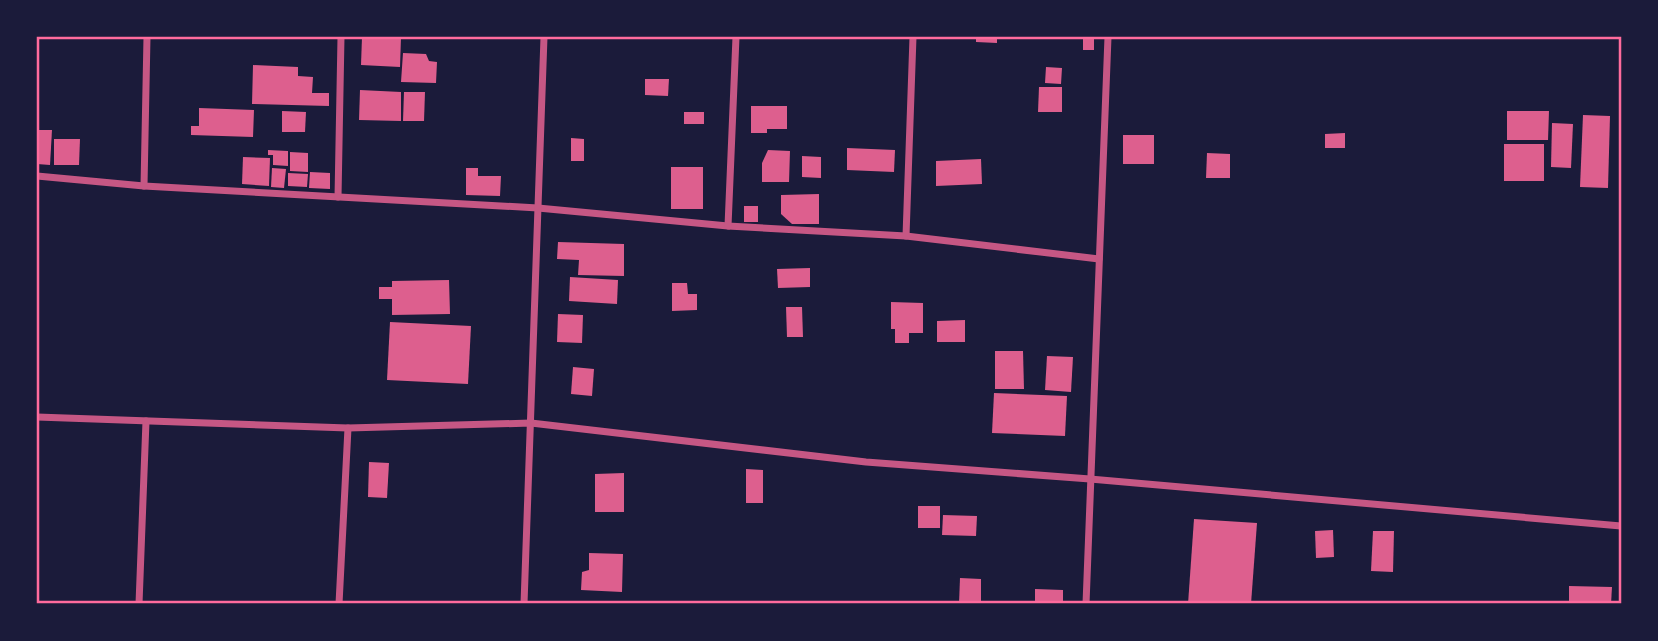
<svg xmlns="http://www.w3.org/2000/svg" width="1658" height="641" viewBox="0 0 1658 641" font-family="Raleway,sans-serif">
<style>
.building{fill:#dd5f8e}
.lines{fill:none;stroke-linecap:round;stroke-linejoin:round}
.minor{stroke:#c65784;stroke-width:7}
.neatline{fill:none;stroke:#ff6b9d;stroke-width:2.5}
</style>
<rect width="100%" height="100%" fill="#1b1b3a"/>
<g class="building">
<path d="M362,37H401L400,67L361,65Z"/>
<path d="M976,37H997V43L976,42Z"/>
<rect x="1083" y="37" width="11" height="13"/>
<path d="M403,53L426,54L429,61L437,62L436,83L401,82Z"/>
<path d="M253,65L298,67V76L313,77L312,93H329V106L252,104Z"/>
<path d="M1046,67L1062,68L1061,84L1045,83Z"/>
<path d="M645,79H669L668,96L645,95Z"/>
<path d="M1039,87H1062V112H1038Z"/>
<path d="M360,90L401,92V121L359,120Z"/>
<path d="M404,92H425L424,121H403Z"/>
<path d="M751,106H787V129H767V133H751Z"/>
<path d="M199,108L254,110L253,137L191,135V126H199Z"/>
<path d="M282,111L306,112L305,132H282Z"/>
<path d="M1507,111H1549L1548,140H1507Z"/>
<rect x="684" y="112" width="20" height="12"/>
<path d="M1583,115L1610,116L1608,188L1580,187Z"/>
<path d="M1552,123L1573,124L1571,168L1551,167Z"/>
<path d="M37,130H52L50,165L37,164Z"/>
<path d="M1345,133V148H1325V134Z"/>
<rect x="1123" y="135" width="31" height="29"/>
<path d="M571,138L584,139V161H571Z"/>
<path d="M54,139H80L79,165H54Z"/>
<rect x="1504" y="144" width="40" height="37"/>
<path d="M847,148L895,150L894,172L847,170Z"/>
<path d="M268,150L288,151V166L273,165V155H268Z"/>
<path d="M768,150L790,151L789,182H762V163Z"/>
<path d="M290,152L308,153V172L290,171Z"/>
<path d="M1207,153L1230,154V178H1206Z"/>
<path d="M802,156L821,157V178L802,177Z"/>
<path d="M243,157L270,158L269,186L242,184Z"/>
<path d="M981,159L982,184L936,186V161Z"/>
<rect x="671" y="167" width="32" height="42"/>
<path d="M272,168L286,169L284,188L271,187Z"/>
<path d="M466,168H478V176H501L500,196L466,195Z"/>
<path d="M310,172L330,173V189L309,188Z"/>
<path d="M288,173L308,174L307,187L288,186Z"/>
<path d="M819,194V224H792L781,214V195Z"/>
<rect x="744" y="206" width="14" height="16"/>
<path d="M558,242L624,244V276L578,275L579,260L557,259Z"/>
<path d="M810,268V287L778,288L777,269Z"/>
<path d="M570,277L618,280L617,304L569,301Z"/>
<path d="M449,280L450,314L392,315V299H379V287H392V281Z"/>
<path d="M672,283H687L688,294H697V310L672,311Z"/>
<path d="M891,302L923,303V333H909V343H895V329H891Z"/>
<path d="M786,307H802L803,337H787Z"/>
<path d="M558,314L583,315L582,343L557,342Z"/>
<path d="M965,320V342H937V321Z"/>
<path d="M390,322L471,326L468,384L387,380Z"/>
<path d="M995,351H1023L1024,389H995Z"/>
<path d="M1047,356L1073,357L1071,392L1045,390Z"/>
<path d="M573,367L594,369L592,396L571,394Z"/>
<path d="M994,393L1067,396L1065,436L992,433Z"/>
<path d="M369,462L389,463L387,498L368,497Z"/>
<path d="M746,469L763,470V503H746Z"/>
<path d="M624,473V512H595V474Z"/>
<rect x="918" y="506" width="22" height="22"/>
<path d="M943,515L977,516L976,536L942,535Z"/>
<path d="M1194,519L1257,523L1251,604H1188Z"/>
<path d="M1333,530L1334,557L1316,558L1315,531Z"/>
<path d="M1373,531H1394L1393,572L1371,571Z"/>
<path d="M589,553L623,554L622,592L581,590L582,572L589,570Z"/>
<path d="M960,578L981,579V604H959Z"/>
<path d="M1569,586L1612,587L1611,604H1569Z"/>
<path d="M1035,589L1063,590V604H1035Z"/>
</g>
<g class="lines">
<g class="minor">
<path d="M37,176L144,186L538,208L728,226L906,236L1099,259"/>
<path d="M144,186L147,37"/>
<path d="M338,197L341,37"/>
<path d="M728,226L736,37"/>
<path d="M906,236L913,37"/>
<path d="M37,417L348,428L531,423L866,462L1090,479L1621,526"/>
<path d="M139,604L146,421"/>
<path d="M339,604L348,428"/>
<path d="M524,604L544,37"/>
<path d="M1086,604L1108,37"/>
</g>
</g>
<rect width="1658" height="641" fill="none" stroke="#1b1b3a" stroke-width="77"/>
<rect x="38" y="38" width="1582" height="564" class="neatline"/>
</svg>
